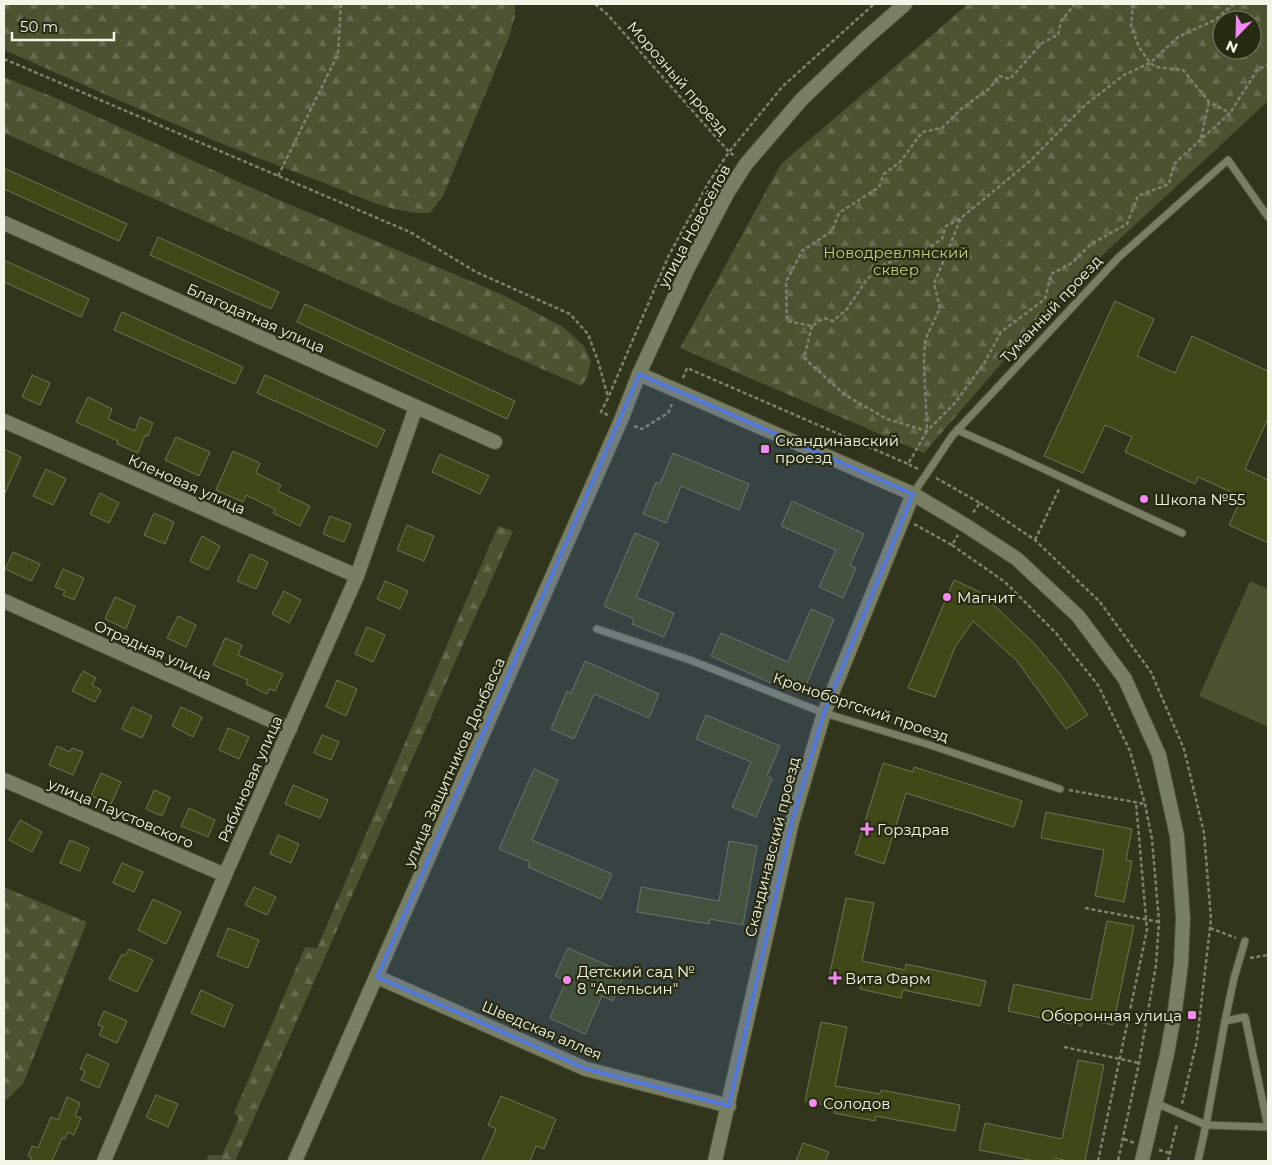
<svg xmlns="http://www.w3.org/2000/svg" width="1272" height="1165" viewBox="0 0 1272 1165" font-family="Montserrat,sans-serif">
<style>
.forest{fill:url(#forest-firs);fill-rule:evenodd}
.garden{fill:#4c5330}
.building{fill:#404818;stroke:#6e7458}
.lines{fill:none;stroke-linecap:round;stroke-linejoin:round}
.service-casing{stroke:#4d513a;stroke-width:9}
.minor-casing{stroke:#4d513a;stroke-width:16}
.path{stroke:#7f836d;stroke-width:2.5;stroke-dasharray:4 2.5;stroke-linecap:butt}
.service{stroke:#797f62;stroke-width:7}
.minor{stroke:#797f62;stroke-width:14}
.marked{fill:#5278dc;fill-opacity:0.2;stroke:#5278dc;stroke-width:4;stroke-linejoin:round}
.poi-dot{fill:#f28af2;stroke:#272b12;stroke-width:2}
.labels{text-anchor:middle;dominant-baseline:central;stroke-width:4.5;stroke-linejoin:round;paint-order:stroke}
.street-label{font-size:15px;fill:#f3f6e6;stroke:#272b12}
.park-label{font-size:15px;fill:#bfce81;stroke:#272b12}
.poi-label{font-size:15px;fill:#f3f6e6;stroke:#272b12;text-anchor:start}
</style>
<defs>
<pattern id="forest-firs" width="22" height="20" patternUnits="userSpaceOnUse" patternTransform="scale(1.25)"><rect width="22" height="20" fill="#4c5330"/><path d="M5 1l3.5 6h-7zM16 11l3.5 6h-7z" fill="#666c4e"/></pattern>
</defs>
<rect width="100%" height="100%" fill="#31351c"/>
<g class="forest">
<path d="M4,4H515V16L509,37L443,196L430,213C394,215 356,195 322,182C214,143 109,96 4,50Z"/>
<path d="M968,4H1268V101L1065,290L924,453L680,348L781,164ZM1222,20H1252V50H1222Z"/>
<path d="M4,77L65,102L272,197L501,294L563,327L584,346L591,362L587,378L581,386L4,133Z"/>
<path d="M498,526L513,531L235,1161H206L209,1155H222L239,1118L234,1113L305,947L317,948Z"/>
<path d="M4,887L87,922L23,1084L4,1102Z"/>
</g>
<path class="garden" d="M1250,581L1268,589V727L1199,696Z"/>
<g class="building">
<path d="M4,168L127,224L119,241L4,189Z"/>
<path d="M158,237L279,292L271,309L150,255Z"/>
<path d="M4,260L89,299L81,317L4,282Z"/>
<path d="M1115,301L1154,319L1137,356L1175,373L1192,336L1268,371V418L1245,469L1268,480V543L1229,525L1242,497L1198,477L1195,484L1125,452L1132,437L1105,425L1083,473L1044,456Z"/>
<path d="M305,304L515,401L507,419L297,322Z"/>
<path d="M122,312L243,367L235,384L114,330Z"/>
<path d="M32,375L50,383L40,405L22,397Z"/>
<path d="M265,375L385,430L377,447L257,393Z"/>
<path d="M88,397L112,409L108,419L135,431L140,417L153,423L148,436L145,435L138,453L117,444L118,441L76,422Z"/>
<path d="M176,437L210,452L199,476L165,460Z"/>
<path d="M4,449L21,457L4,495Z"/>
<path d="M233,451L260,463L256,473L281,485L278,491L310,506L300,526L273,513L275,509L246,495L243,502L216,490Z"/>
<path d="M673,453L749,484L739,510L681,486L666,523L643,514L656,482L660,484Z"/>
<path d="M440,454L489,476L480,494L432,472Z"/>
<path d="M46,469L66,479L53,505L33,496Z"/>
<path d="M100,493L119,503L109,523L90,514Z"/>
<path d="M792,501L864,534L850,565L856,568L843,598L819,587L836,550L781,526Z"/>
<path d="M154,513L174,522L165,544L144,535Z"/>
<path d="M330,516L351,524L344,542L323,534Z"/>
<path d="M407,525L434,536L424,561L397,550Z"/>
<path d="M635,533L659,543L636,597L674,613L664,637L632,624L634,619L604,606Z"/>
<path d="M202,536L220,546L208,570L190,561Z"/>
<path d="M13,552L40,564L31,581L5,569Z"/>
<path d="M250,554L268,562L256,589L237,581Z"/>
<path d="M63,569L84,578L74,600L63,595L65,591L55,587Z"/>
<path d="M954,580L980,592L1034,643L1063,678L1088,715L1066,729L1017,661L973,621L955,647L935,697L908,688Z"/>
<path d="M385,581L408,591L400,609L377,599Z"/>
<path d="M284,591L301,600L289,623L272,614Z"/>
<path d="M115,597L135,606L126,629L105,619Z"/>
<path d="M811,609L834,619L804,690L774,677L771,683L711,656L721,633L788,662Z"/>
<path d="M178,616L196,625L186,647L167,638Z"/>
<path d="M367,627L385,635L373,662L355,654Z"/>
<path d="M225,638L242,645L238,655L283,674L275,691L269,689L267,694L246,684L248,680L213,665Z"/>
<path d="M585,661L659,694L649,718L594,694L574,739L551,729L567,691L571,693Z"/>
<path d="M83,671L96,678L92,685L101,690L95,702L72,691Z"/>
<path d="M337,680L357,689L346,716L326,707Z"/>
<path d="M132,707L152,716L142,738L122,729Z"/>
<path d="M181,707L202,717L193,737L172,726Z"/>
<path d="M706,715L780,746L767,776L772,779L756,817L732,807L751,762L696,739Z"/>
<path d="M228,728L249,737L239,759L219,750Z"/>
<path d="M322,735L339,742L331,760L314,753Z"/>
<path d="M57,746L70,752L72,748L83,752L73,775L49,765Z"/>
<path d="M883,763L913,772L914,767L1022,801L1014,827L906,793L884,864L855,854Z"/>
<path d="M534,769L558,780L532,840L612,874L601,899L528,867L530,862L499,849Z"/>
<path d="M101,773L121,782L111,804L91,796Z"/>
<path d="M293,785L328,800L320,818L285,804Z"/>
<path d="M154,790L170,797L162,816L146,809Z"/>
<path d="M189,808L215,820L208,837L181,826Z"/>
<path d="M1046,812L1132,829L1126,860L1132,861L1124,902L1095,896L1104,850L1041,838Z"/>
<path d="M20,820L42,832L32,852L9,840Z"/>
<path d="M278,835L299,844L291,863L270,854Z"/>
<path d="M70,840L89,848L80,871L60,863Z"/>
<path d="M729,841L757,846L743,925L710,919L709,924L637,912L641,887L719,901Z"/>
<path d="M122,863L143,872L134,892L113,883Z"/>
<path d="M254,887L276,897L267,915L245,905Z"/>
<path d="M846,898L874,903L862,961L905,970L906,964L986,981L980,1006L903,990L901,998L860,989L861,983L829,977Z"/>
<path d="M153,899L181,912L166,944L138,930Z"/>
<path d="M1107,921L1134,926L1113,1025L1083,1019L1081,1026L1008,1011L1014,984L1091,1000Z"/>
<path d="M228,928L259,940L248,968L217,956Z"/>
<path d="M568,948L625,973L613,1001L602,996L585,1034L550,1018L566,981L555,976Z"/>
<path d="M129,949L153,960L137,992L109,979L122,954L125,956Z"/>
<path d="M201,990L233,1005L224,1027L191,1013Z"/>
<path d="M104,1011L127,1021L117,1043L99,1035L103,1027L98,1025Z"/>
<path d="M821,1022L847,1027L835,1086L880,1094L881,1090L960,1105L955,1131L876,1116L875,1121L834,1113L836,1107L805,1101Z"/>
<path d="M87,1054L109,1064L99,1088L81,1080L85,1071L80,1069Z"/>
<path d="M1078,1060L1104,1065L1085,1161H1069L1054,1158L1053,1161H1035L979,1150L985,1123L1062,1139Z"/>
<path d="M156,1095L178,1104L168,1127L146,1117Z"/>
<path d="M501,1096L556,1119L544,1149L536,1146L530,1161H482L496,1129L488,1125Z"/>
<path d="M67,1097L80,1103L75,1116L81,1118L74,1135L68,1132L65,1139L62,1138L52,1161H30L32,1158L28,1156L32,1146L38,1148L51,1117L58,1120Z"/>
<path d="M803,1143L829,1152L825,1161H796Z"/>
</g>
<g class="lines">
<defs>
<g id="service">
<path d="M957,430L1007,452L1182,533"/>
<path d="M913,494L952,436L1119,257L1228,160L1268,217"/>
<path d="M597,629L690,660L824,713L930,745L1060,789"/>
<path d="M1225,1021L1234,978L1245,941"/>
<path d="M1156,1103L1206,1125L1267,1127"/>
<path d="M1198,1161L1206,1125L1225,1021L1245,1017L1268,1127"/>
</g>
<g id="minor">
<path d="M4,223L495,442"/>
<path d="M639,374L913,494L965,525L1017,559L1078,616L1125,679L1159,755L1177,836L1183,918L1181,964L1175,1010L1167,1054L1142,1161"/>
<path d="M4,421L357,576"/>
<path d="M4,601L290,729"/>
<path d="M4,780L225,875"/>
<path d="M377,977L586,1069L729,1106"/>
<path d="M104,1161L225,875L357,576L416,407"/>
<path d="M295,1161L621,420L639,374L688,268L728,192L746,164L802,99L865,39L905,4"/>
<path d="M715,1161L792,822L824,713L913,494"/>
</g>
</defs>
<use href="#service" class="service-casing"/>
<use href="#minor" class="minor-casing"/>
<g class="path">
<path d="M595,4L607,14L729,152L736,157"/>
<path d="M1133,4L1131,26L1139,47L1150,63L1156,67L1183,70L1209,102L1230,113"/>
<path d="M4,59L410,232L476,272L570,314L588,334L598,361L608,397"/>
<path d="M1201,138L1209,102"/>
<path d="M278,176L338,54L341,4"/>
<path d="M960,219L946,226L942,239L927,249L880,266L865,282L847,309L833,321L824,318L812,326L787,321L786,282L802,251L832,231L839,213L879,187L884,174L901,161L922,132L942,128L961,109L990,88L999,76L1010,79L1042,43L1058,35L1061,21L1075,4"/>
<path d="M812,326L804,358L845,395L887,419L927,431L954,404L985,362L1001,332L1045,299L1051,274L1072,263L1091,244L1127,224L1138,196L1169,184L1174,164L1230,113L1258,69L1268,65"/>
<path d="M683,378L687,368L908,464"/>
<path d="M608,415L601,412L608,398L669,255L709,182L729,152L782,87L874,4"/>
<path d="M634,426L642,429L668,413L672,404"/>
<path d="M918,469L908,464L927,431L924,363L925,340L940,308L934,284L961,218L1030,161L1084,106L1124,75L1150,63L1178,37L1215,20L1234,4"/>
<path d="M936,478L980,503L972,514"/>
<path d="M980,503L1035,540L1100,602L1151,672L1184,749L1204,833L1211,919L1197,1040L1182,1104"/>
<path d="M914,524L952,545L958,535"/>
<path d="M1035,540L1060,487"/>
<path d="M952,545L1005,582L1055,632L1098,685L1130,751L1145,804L1152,839L1159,922L1156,965L1139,1063L1118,1161"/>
<path d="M1069,790L1145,804"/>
<path d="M1085,908L1159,922"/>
<path d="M1210,928L1236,938"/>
<path d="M1250,958L1268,955"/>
<path d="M1064,1047L1139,1063"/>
<path d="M1124,1139L1134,1143"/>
<path d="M1159,1150L1170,1153"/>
<path d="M1098,1161L1147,930L1136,802"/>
<path d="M1168,1161L1177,1124"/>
</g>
<use href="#service" class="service"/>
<use href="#minor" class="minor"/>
</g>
<path class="marked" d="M639,374L913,494L824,713L792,822L729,1106L586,1069L377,977Z"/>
<g class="poi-dot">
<rect x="760" y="444" width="10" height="10" rx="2.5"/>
<circle cx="1144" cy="499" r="5"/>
<circle cx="947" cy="597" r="5"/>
<path d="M864.5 821.5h5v5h5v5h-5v5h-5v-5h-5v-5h5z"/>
<path d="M832.5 970.5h5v5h5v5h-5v5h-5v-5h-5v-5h5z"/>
<circle cx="567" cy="980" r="5"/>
<rect x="1187" y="1010" width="10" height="10" rx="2.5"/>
<circle cx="813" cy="1103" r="5"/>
</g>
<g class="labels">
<g class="street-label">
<text transform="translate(678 78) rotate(49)">Морозный проезд</text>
<text transform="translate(694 226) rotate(-62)">улица Новосёлов</text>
<text transform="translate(1051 309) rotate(-47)">Туманный проезд</text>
<text transform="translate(256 318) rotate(24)">Благодатная улица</text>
<text transform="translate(187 484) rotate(24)">Кленовая улица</text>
<text transform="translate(153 650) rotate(24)">Отрадная улица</text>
<text transform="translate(861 707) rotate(19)">Кроноборгский проезд</text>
<text transform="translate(454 762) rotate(-66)">улица Защитников Донбасса</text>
<text transform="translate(250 779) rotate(-66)">Рябиновая улица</text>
<text transform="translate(121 813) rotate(23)">улица Паустовского</text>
<text transform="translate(772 847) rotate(-76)">Скандинавский проезд</text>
<text transform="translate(542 1030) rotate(23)">Шведская аллея</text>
</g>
<g class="park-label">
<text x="896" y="252">Новодревлянский<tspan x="896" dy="17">сквер</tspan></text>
</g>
<g class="poi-label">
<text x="775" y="440">Скандинавский<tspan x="775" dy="17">проезд</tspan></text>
<text x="1154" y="499">Школа №55</text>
<text x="957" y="597">Магнит</text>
<text x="877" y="829">Горздрав</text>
<text x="577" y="971">Детский сад №<tspan x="577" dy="17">8 "Апельсин"</tspan></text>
<text x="845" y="978">Вита Фарм</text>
<text x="1182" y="1015" text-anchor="end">Оборонная улица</text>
<text x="823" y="1103">Солодов</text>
</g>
</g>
<rect width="1272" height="1165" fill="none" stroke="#f3f6e6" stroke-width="10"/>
<g transform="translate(1237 35) rotate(203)"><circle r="24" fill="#272b12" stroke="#797c67"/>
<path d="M0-4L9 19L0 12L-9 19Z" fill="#f28af2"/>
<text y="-8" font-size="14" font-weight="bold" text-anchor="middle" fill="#f3f6e6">N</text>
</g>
<path d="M12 32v8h102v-8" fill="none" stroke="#f3f6e6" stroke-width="2.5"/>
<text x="20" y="32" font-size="15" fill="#f3f6e6" stroke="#272b12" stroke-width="4" paint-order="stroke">50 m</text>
</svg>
